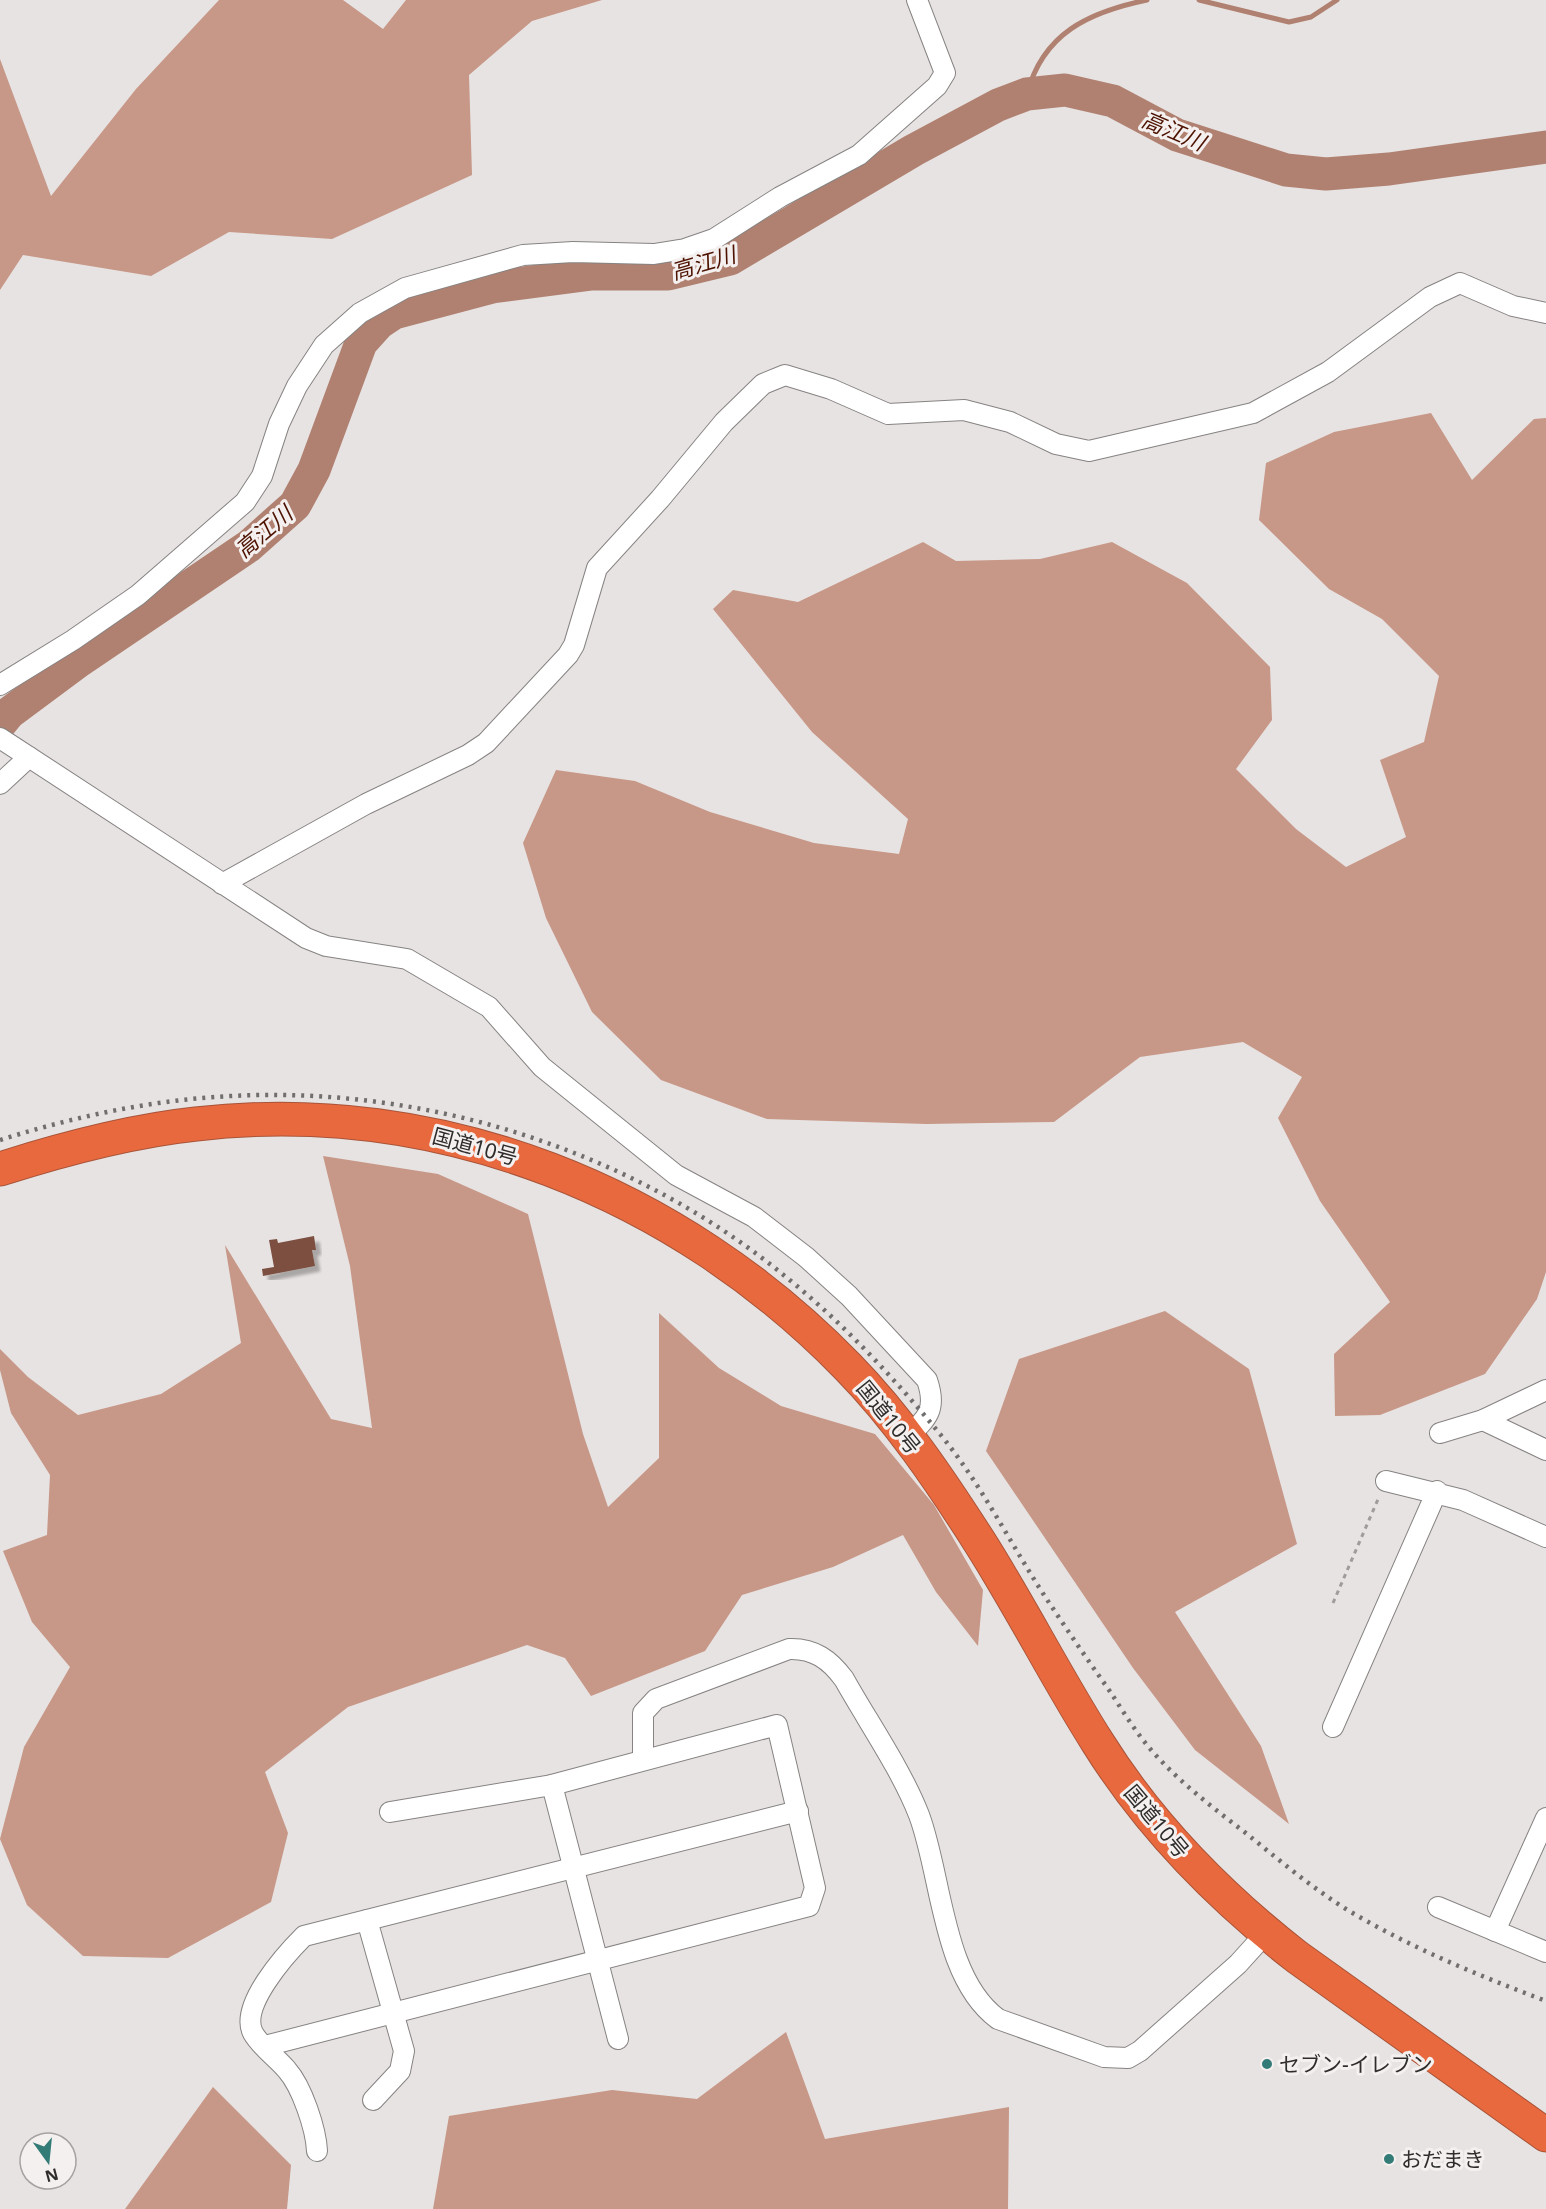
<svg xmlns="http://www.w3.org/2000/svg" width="1546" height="2209" viewBox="0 0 1546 2209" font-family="'Noto Sans','Noto Sans JP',sans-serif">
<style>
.forest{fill:#c79787}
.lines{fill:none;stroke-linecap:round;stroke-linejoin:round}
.stream{stroke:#b08171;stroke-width:5}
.river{stroke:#b08171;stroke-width:33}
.building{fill:#7b4f41;filter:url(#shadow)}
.street-casing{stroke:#868382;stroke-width:22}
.highway-casing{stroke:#a85438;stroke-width:35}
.path{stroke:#9f9c9b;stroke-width:3;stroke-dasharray:4.5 4.5;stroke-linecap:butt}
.street{stroke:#fff;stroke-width:20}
.highway{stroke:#e9693f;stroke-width:33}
.rail{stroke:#716f6e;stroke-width:4.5;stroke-dasharray:3 6;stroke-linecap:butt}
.poi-dot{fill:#337b76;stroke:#f4f0ef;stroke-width:2}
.labels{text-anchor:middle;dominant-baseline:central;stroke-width:6;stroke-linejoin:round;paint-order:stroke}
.street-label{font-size:21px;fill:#2e2d2c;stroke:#f4f0ef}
.poi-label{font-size:21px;fill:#2e2d2c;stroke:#f4f0ef;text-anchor:start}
.water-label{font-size:22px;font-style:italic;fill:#4d1200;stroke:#f4f0ef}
</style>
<defs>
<filter id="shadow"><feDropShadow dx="5.5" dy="5.5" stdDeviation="1.5" flood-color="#0004"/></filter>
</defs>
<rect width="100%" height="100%" fill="#e7e3e2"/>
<g class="forest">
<path d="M219,0H343L383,29L406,0H602L532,21L469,75L472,175L332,239L229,232L151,276L23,255L0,290V59L51,196L136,89Z"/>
<path d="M1431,413L1472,480L1534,419L1546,418V1272L1537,1299L1485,1374L1380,1415L1335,1416L1334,1354L1390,1302L1320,1201L1278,1118L1302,1077L1243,1042L1140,1057L1054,1122L926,1124L767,1119L661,1080L592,1012L546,918L523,843L556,770L635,781L710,812L814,843L899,854L908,819L812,732L713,609L733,590L798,602L923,542L956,561L1040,559L1112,542L1187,583L1270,667L1272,720L1236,769L1296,829L1346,867L1406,837L1380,760L1424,742L1439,676L1382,619L1329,589L1259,520L1266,463L1334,432Z"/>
<path d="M323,1156L438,1174L528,1214L583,1434L608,1507L659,1458V1313L719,1368L781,1406L875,1434L934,1505L983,1590L978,1646L936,1592L903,1535L833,1567L742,1595L705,1651L591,1696L565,1658L527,1645L348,1707L265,1772L288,1833L271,1902L168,1958L83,1956L27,1905L0,1839L24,1747L70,1667L32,1622L3,1551L47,1535L50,1475L11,1413L0,1370V1349L28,1377L78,1415L161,1394L241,1343L225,1245L331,1419L372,1428L350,1266Z"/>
<path d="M1165,1311L1249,1369L1297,1544L1175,1612L1261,1746L1289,1824L1195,1750L1133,1668L986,1451L1019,1359Z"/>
<path d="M786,2032L825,2139L1009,2107L1008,2209H433L449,2116L612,2090L697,2099Z"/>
<path d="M213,2087L291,2165L287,2209H125Z"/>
</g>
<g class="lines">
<g class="stream">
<path d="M1199,0L1289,22L1311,17L1337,0"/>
<path d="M1027,94C1043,33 1089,12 1147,0"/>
</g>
<path class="river" d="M0,724L9,713L79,661L249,546L295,505L314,470L361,343L379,323L394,313L492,287L592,274H668L730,259L914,150L998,105L1027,94L1065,90L1113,101L1177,135L1286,170L1326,174L1389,169L1546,147"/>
</g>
<path class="building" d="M314,1236L316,1250H312L315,1266L263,1276L262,1269L274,1267L269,1240L277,1239L278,1243Z"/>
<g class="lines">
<defs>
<g id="street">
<path d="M0,685L73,640L138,595L245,502L262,476L279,424L297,386L324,345L360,313L405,288L523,255L573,252L654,254L685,249L714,239L780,197L859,155L937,86L945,73L917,0"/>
<path d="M0,738L306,938L326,946L407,959L489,1007L542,1067L676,1175L754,1217L806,1257L849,1296L927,1380C937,1409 928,1418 907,1437"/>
<path d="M0,784L29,757"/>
<path d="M222,884L366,804L468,755L486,743L568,655L574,645L597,568L660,499L724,422L763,384L785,375L831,389L888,414L964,410L1010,422L1056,444L1089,451L1253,413L1328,372L1430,297L1460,283L1513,306L1546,313"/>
<path d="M1483,1420L1546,1450"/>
<path d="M1440,1433L1483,1420L1546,1390"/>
<path d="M1386,1481L1463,1500L1546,1537"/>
<path d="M1333,1727L1437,1491"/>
<path d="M643,1759V1713L656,1699L789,1649C814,1648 830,1660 844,1679C868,1722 901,1769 919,1815C942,1876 942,1978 998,2019L1104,2057L1128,2058L1140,2051L1238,1964L1266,1933"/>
<path d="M552,1785L618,2039"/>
<path d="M1438,1907L1546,1952"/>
<path d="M367,1920L404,2051L400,2071L373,2100"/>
<path d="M1495,1931L1546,1818"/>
<path d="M265,2046L809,1906L815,1888L777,1725L552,1785L390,1812"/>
<path d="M317,2151C316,2129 302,2087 287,2070C277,2058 261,2047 253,2033C239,2006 286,1954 304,1936L798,1811"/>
</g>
<path id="highway" d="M0,1169C63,1149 130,1131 196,1124C440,1096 678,1192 848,1367C898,1418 940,1480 979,1541C1021,1607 1056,1677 1098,1743C1150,1826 1220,1897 1297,1957L1546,2135"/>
</defs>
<use href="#street" class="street-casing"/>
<use href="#highway" class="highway-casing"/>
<path class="path" d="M1333,1603L1379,1497"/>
<use href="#street" class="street"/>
<use href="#highway" class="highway"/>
<path class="rail" d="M0,1140C70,1118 142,1102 215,1097C417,1082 630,1148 786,1277C843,1323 894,1378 940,1434C981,1484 1009,1541 1044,1595C1065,1627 1087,1659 1109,1690C1121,1708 1133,1728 1147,1745C1175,1779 1212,1807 1247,1834C1279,1860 1311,1887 1346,1909C1409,1947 1477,1975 1546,2001"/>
</g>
<g class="poi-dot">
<circle cx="1267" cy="2064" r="6"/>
<circle cx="1389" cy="2159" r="6"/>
</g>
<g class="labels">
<g class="street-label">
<text transform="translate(475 1146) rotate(15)">国道10号</text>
<text transform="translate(889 1417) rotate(51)">国道10号</text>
<text transform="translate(1157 1821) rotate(50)">国道10号</text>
</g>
<g class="poi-label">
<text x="1279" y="2064">セブン-イレブン</text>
<text x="1401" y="2159">おだまき</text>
</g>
<g class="water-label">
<text transform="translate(1174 130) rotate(23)">高江川</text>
<text transform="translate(703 262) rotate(-16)">高江川</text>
<text transform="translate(263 531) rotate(-40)">高江川</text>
</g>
</g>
<g transform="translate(48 2161) rotate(165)"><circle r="28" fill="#f4f0ef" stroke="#a5a2a1" stroke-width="1.5"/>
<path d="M0-4.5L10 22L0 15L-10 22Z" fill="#337b76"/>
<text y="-9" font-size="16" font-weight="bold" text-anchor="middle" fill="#2e2d2c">N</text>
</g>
</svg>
